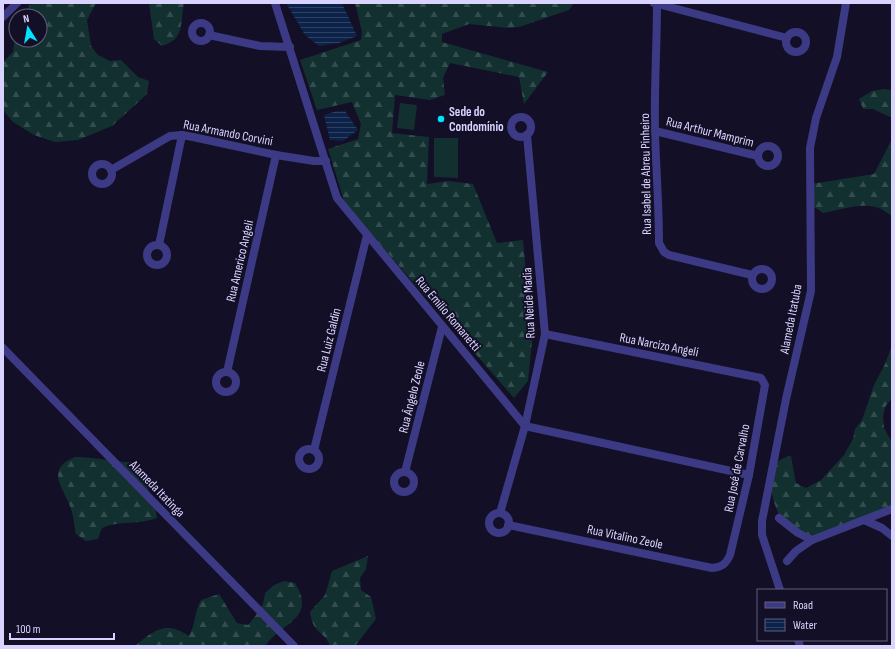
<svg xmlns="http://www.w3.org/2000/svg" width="895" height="649" viewBox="0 0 895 649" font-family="'Sofia Sans Condensed',sans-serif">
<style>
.grass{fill:#12302f}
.forest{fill:url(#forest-firs)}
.water{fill:url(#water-rules)}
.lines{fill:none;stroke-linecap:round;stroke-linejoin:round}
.minor{stroke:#3d3a85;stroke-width:8}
.poi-dot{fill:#00e5ff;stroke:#130f26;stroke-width:1.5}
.labels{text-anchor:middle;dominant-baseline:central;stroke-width:4;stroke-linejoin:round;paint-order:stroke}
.poi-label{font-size:13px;font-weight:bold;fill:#d9d4ff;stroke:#130f26;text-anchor:start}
.street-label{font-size:13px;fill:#d9d4ff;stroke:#130f26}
</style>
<defs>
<pattern id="forest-firs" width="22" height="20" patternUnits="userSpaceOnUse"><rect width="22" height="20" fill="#12302f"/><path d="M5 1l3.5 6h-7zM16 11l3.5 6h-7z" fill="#344d4e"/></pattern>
<pattern id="water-rules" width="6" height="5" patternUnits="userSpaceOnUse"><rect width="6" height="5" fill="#0c2248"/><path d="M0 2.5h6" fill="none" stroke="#2f4163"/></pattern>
</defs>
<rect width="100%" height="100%" fill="#130f26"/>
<g class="grass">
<path d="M400,103L417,105L414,130L397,128Z"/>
<path d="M434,138H458V178L434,177Z"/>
</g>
<g class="forest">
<path d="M30,3H96L87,20L91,46L98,55L110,61L121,60L138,77L149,81L147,94L112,126L78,140L55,142L34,135L13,122L3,110V62L13,52L16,27V40H40V16H23L28,10Z"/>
<path d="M149,3H184C180,23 185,39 162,46L154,39Z"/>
<path d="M355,3H574L569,10L519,27L508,28L469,24L442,34V42L548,72L524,104L519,77L450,63L443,78L445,95L430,100L395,95L392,133L429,137L427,184L448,181L473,184L497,243L523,240L532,341L528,381L514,398L345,204L328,149L358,139L361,124L352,102L317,110L300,60L361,40L362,32Z"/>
<path d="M884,89L892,90V118L873,109H863L859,99L872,91Z"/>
<path d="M892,139V216C888,214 885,211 881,209C865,201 840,210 823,213L813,206L811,184L874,174Z"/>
<path d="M892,345V398L885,407L883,417L884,428L892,442V510L843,532L808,536L782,522C772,500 758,462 791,456L796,483L806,488L821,480L844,455L853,439L855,429L862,420L874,385L885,364Z"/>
<path d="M75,457C96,457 116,463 137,462L155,506L157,518C139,525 120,520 102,528L98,539L86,541L76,534C74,526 74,517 71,509C65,489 43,470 75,457Z"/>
<path d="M368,556L366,569L360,578L361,590L371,597L376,619L355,646H330C325,631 313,635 310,612L325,595L332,571Z"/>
<path d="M284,581L295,583C317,619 282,622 265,646H135C154,630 166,620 189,636C196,623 194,613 201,600L219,594L237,623L248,625L256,615L263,604L265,593L274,585Z"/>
</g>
<g class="water">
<path d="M286,3H342L357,36L339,43L319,46L305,35Z"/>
<path d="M337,111H345L358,130L343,141L330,140L324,115Z"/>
</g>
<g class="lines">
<g class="minor">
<path d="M275,3L337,198L525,426L749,475"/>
<path d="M654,3L787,38"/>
<path d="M657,3C657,46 654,89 655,132C656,169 659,206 659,243L664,252L669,255L752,275"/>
<path d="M3,17L17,3"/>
<circle cx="201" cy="32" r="9"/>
<circle cx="796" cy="42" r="10"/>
<path d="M209,35L260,46L290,47"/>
<circle cx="521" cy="127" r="10"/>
<path d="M655,131L758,156"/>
<circle cx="768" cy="156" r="10"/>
<circle cx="102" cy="174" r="10"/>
<path d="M111,170L170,136L182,135L193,137L276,155L314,161H326"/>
<circle cx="157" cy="255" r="10"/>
<path d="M159,245L182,135"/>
<circle cx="762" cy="279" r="10"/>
<path d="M3,348L294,646"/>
<circle cx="226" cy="382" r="10"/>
<path d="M227,372L276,155"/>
<circle cx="309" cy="459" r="10"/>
<path d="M314,450L367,235"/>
<circle cx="404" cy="482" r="10"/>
<path d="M405,472L442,327"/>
<circle cx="499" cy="523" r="10"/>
<path d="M500,513L525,426L545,334L527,135"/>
<path d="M779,518L798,533L812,540L892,509"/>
<path d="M864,520L882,528L892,536"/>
<path d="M508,525L712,568C722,567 726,564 730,555L749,475L765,385L761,378L545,334"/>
<path d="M787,561L796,551L812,540"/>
<path d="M780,590L762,535V521L786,399L811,291L810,148L816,118L837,57L846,3"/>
<path d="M798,640L800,646"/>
</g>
</g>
<circle class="poi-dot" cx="441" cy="119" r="4"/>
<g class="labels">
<g class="poi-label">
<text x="449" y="112">Sede do<tspan x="449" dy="15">Condomínio</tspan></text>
</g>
<g class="street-label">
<text transform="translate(710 132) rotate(14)">Rua Arthur Mamprim</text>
<text transform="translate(228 133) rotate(11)">Rua Armando Corvini</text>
<text transform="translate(646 174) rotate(-91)">Rua Isabel de Abreu Pinheiro</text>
<text transform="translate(240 261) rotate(-77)">Rua Americo Angeli</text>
<text transform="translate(529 303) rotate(-93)">Rua Neide Madia</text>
<text transform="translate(448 314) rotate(50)">Rua Emilio Romanetti</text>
<text transform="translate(791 319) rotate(-79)">Alameda Itatuba</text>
<text transform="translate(329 340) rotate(-76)">Rua Luiz Galdin</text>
<text transform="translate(659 345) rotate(11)">Rua Narcizo Angeli</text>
<text transform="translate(412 397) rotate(-76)">Rua Ângelo Zeole</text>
<text transform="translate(737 468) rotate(-79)">Rua José de Carvalho</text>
<text transform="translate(157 489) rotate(46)">Alameda Itatinga</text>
<text transform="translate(625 537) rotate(12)">Rua Vitalino Zeole</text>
</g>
</g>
<rect width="895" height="649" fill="none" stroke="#d9d4ff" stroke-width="8"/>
<rect x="757" y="589" width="130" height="52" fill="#130f26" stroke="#625e7d"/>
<rect x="765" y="602" width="20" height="6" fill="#3d3a85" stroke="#625e7d"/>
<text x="793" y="609" font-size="12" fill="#d9d4ff">Road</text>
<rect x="765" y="619" width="20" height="12" fill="url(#water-rules)" stroke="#625e7d"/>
<text x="793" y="629" font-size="12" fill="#d9d4ff">Water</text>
<g transform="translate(28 28) rotate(349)"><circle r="19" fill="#130f26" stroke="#625e7d"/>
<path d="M0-3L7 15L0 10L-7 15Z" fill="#00e5ff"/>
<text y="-6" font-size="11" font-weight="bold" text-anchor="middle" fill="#d9d4ff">N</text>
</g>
<path d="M10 633v6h104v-6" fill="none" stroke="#d9d4ff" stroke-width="2"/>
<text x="16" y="633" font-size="12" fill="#d9d4ff" stroke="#130f26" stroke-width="3" paint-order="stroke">100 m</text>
</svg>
